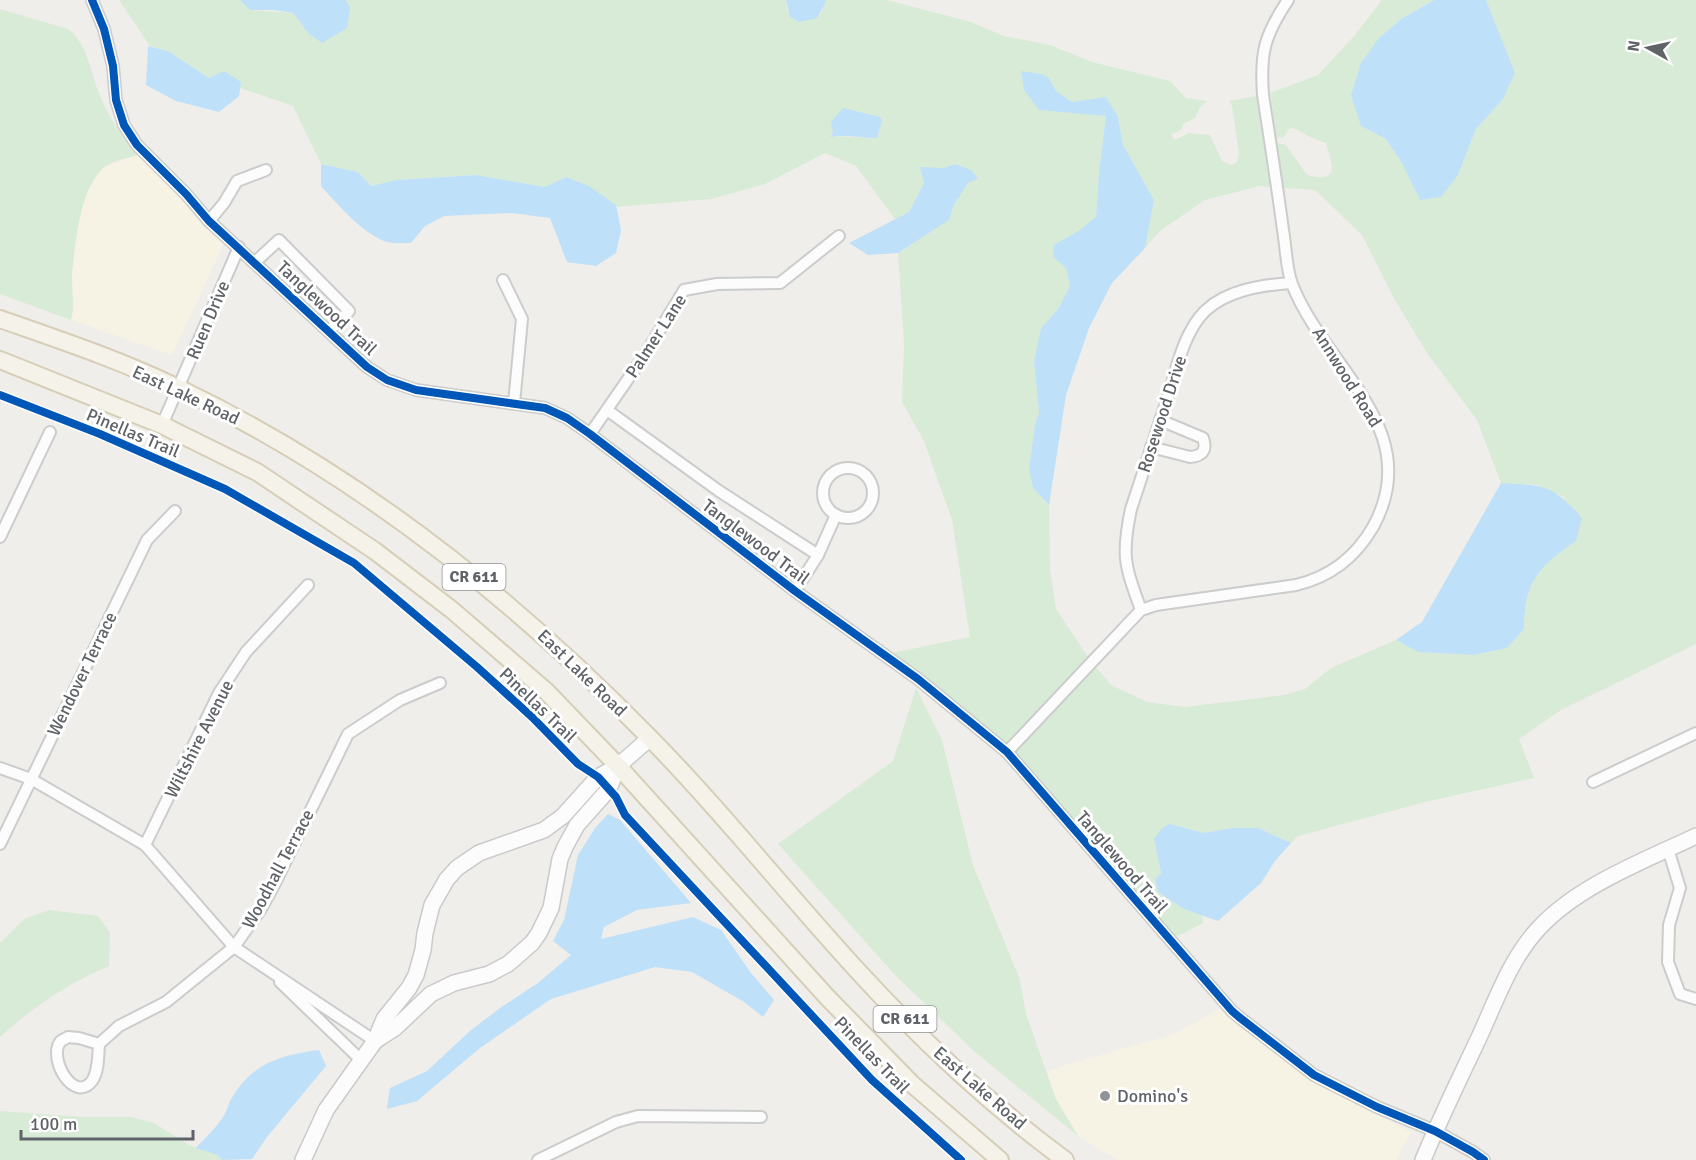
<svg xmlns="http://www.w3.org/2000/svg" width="1696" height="1160" viewBox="0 0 1696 1160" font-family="Signika,sans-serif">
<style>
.commercial{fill:#f7f3e4}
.green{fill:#d8ebd6;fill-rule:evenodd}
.water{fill:#bfe0f9}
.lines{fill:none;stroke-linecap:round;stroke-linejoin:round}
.street-casing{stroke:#cbcccc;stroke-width:14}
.secondary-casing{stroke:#cacacb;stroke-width:18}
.primary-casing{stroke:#d7ceb8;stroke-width:20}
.street{stroke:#fdfcfc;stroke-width:10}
.secondary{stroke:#fdfcfc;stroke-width:15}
.primary{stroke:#f4f2e9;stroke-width:16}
.cycleway-casing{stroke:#fff;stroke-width:11}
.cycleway{stroke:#0057b8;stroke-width:8}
.poi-dot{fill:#919496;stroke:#fff;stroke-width:2}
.labels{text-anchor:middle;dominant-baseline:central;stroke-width:6;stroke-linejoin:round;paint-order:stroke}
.shield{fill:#fff;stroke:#8f9295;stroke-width:1.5}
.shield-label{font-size:16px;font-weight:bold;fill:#5f6368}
.street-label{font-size:18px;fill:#5f6368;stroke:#fff}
.poi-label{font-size:18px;fill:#5f6368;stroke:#fff;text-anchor:start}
</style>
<rect width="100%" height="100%" fill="#efeeea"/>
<g class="commercial">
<path d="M138,155L181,197L200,222L224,243L172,355L71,320L74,309L72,275L79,222L85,195L103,167Z"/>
<path d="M1221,1008L1261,1043L1310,1080L1411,1132L1396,1160H1118L1078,1136L1056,1100L1047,1072L1066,1065L1175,1034Z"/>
</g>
<g class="green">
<path d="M119,0H240L250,10L293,13L308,33L350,8L346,0H786L787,10L820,15L826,0H887L971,22L1004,36L1050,45L1092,62L1170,81L1186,98L1207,101L1199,109L1195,118L1183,124L1182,129L1171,135L1175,140L1189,133L1210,135L1222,161L1232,165L1237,162L1239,154L1232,106L1229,101L1257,96L1270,187L1260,186L1205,200L1160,231L1145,248L1154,200L1123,145L1118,117L1094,99L1072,102L1056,91L1049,78L1039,110L1106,115L1099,172L1096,217L1053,257L1066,268L1070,286L1058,309L1041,328L1034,361L1039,413L1035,424L1029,469L1033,488L1049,505L1050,569L1056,609L1088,657L1006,743L962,706L892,653L970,637L952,520L924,441L902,402L904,344L898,253L949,220L954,205L968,183L978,179L955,164L944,168H921L924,183L909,212L895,219L856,166L825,153L765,184L711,199L616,207L566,177L545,187L476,175L396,180L371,186L358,172L321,164L293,106L240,88V81L209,78L168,51L150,46ZM882,121L877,138L830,136L833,132Z"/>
<path d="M1382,0H1434L1401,19L1379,38L1361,126L1386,139L1403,165L1458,175L1476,129L1503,99L1504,47L1486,0H1696V644L1561,710L1519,739L1534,778L1429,801L1298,836L1291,843L1258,828H1232L1204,833L1170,824L1154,839L1161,873L1155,880L1158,892L1184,909L1202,915L1203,923L1176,937L1016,752L1096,667L1111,685L1147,702L1185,707L1284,695L1305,689L1331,668L1396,640L1419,652L1474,655L1507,648L1524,629C1524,582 1539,566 1576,541L1564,497L1537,485L1501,483L1477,420L1427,353L1395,300L1362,235L1315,190L1284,188L1277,143L1286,145L1307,175C1341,184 1332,164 1326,143L1310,137L1296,129L1290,128L1283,138L1278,137L1277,141L1270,93L1318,75L1355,35Z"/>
<path d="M0,9L68,29C88,44 91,75 100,96C108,116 123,139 138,155C128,158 111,161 103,168C80,189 75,244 72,273C71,289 75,304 71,320L0,294Z"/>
<path d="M916,688L942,740L973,865L1020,980L1026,1014L1056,1099L1078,1136L975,1052L895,975L778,844L893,761Z"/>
<path d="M49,910L98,916L110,933L109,966C68,983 33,1007 0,1037V943L24,919Z"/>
<path d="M0,1111L84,1117H131L154,1123L189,1145L217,1155L222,1160H0Z"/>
</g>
<g class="water">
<path d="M240,0H346L350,8L347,28L322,43L308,33L293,13L273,10H250Z"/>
<path d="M786,0H826V2L817,18L799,22L790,17Z"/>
<path d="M1434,0H1486L1515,73L1503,99L1476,129L1458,175L1441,197L1420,200L1403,165L1386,139L1361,126L1351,95L1361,63L1379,38L1401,19Z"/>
<path d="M148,46L168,51L209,78L224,71L241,82L239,96L219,112L176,101L146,85Z"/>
<path d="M1021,71L1041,74L1049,78L1056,91L1072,102L1106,97L1118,117L1123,145L1154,200L1145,248L1112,283L1089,328L1066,395L1049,505L1033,488L1029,469L1035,424L1039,413L1034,361L1041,328L1058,309L1070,286L1066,268L1053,257L1054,245L1080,230L1096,217L1099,172L1106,116L1039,110L1024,90Z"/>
<path d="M843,108L880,117L882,121L877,138C862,138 845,134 830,137L833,132L831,122Z"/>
<path d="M321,164L358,172L371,186L396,180L476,175L545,187L566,177L589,186L616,205L621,230L616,253L596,266L567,262L550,218L512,213L444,216L425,226L411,243C404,243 394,244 387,242C364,235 337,204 321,186Z"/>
<path d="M955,164L971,170L978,179L968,183L954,205L949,220L898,253L868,255L849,243L909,212L924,183L920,167L944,168Z"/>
<path d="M1501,483C1544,485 1553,485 1582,518L1576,541C1539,566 1524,582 1524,629L1507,648L1474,655L1418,652L1396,640L1422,622Z"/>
<path d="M608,814L620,820L691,903L637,910L604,927L601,939L693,917L721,930L751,973L774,1000L763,1017L744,1002L692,972L655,967L551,999L480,1048L417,1101L387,1109L390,1088L427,1071L470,1031L500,1008L538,983L571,955L553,941L564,920L578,855L595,828Z"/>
<path d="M1170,824L1204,833L1232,828H1258L1291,843L1275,861L1261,883L1218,921L1184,909L1158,892L1155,880L1161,873L1154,839L1162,828Z"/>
<path d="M319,1050L326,1066L267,1137L252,1159L222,1160L217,1155L196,1148C204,1139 214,1130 221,1120C227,1113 228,1103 233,1096C254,1062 282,1055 319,1050Z"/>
</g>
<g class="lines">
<defs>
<g id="street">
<path d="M92,0L104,29L113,66L116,100L124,125L137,145L186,194L209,221L367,367L387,380L416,390L545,408L567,418L590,434L795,591L918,679L1007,752L1232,1011L1239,1017L1314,1075L1377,1107L1435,1131L1473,1152L1484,1160"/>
<path d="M209,221L224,203L237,181L266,170"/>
<path d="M255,262L279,240L349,311L329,331"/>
<path d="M503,280L522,319L514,403"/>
<path d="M607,410L719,491L818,555"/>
<path d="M162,425L239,247"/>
<path d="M590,434L646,353L684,290L717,284L780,283L839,236"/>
<path d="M1151,447L1190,457C1203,456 1207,450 1203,438L1160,420"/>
<circle cx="848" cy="493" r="25"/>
<path d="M0,537L50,432"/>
<path d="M795,591L818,555L836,515"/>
<path d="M1141,610C1125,566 1121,556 1131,509C1143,473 1155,436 1167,400C1176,371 1183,333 1205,311C1227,290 1262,285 1291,283"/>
<path d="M1007,752L1141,610L1156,605L1296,585C1330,577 1355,558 1373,527C1427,429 1324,367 1292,284C1286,268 1286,247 1283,230C1277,185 1270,140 1263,95C1260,53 1264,36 1288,0"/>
<path d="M0,768L31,779L145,845L234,947L375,1041"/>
<path d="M1593,782L1696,733"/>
<path d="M0,844L147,540L175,511"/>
<path d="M145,845L219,693L246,652L308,585"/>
<path d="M1668,849L1680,888L1669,925L1668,962L1680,994L1696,999"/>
<path d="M280,982L361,1060"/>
<path d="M68,1037L79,1038L99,1044C98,1055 99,1071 92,1081C74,1104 48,1059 60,1042C62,1040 65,1039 68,1037Z"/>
<path d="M99,1044L119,1026L166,1002L234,947L261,909L274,885L348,734L400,700L440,683"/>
<path d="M538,1160L616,1122L638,1116L761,1117"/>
</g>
<g id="secondary">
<path d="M375,1041L395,1028L431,994L454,983L489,974L508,964L532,943L539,933L551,908L560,859L565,847L577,825L609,789L618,766"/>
<path d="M303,1160L326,1110L375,1041L384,1019L409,988L416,975L423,950L425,933L432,905L447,879L457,868L479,853L544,830L563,816L598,777L618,766L650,738"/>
<path d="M1423,1160C1441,1116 1462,1074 1482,1031C1498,995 1512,957 1539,928C1579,885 1644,861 1696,836"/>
</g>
<g id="primary">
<path d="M0,319C60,340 123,361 180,389C358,474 512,597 649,737C722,811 786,893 856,969C920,1039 989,1104 1065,1160"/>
<path d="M0,360L162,425L257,472L375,551L452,610L546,691L618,766L827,997L912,1084L1000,1160"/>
</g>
</defs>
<use href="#street" class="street-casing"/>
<use href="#secondary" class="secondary-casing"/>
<use href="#primary" class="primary-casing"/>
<use href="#street" class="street"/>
<use href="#secondary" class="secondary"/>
<use href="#primary" class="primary"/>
<defs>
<g id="cycleway">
<path d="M92,0L104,29L113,66L116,100L124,125L137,145L186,194L209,221L367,367L387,380L416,390L545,408L567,418L590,434L795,591L918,679L1007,752L1232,1011L1239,1017L1314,1075L1377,1107L1435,1131L1473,1152L1484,1160"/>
<path d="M0,395L100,434L225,489L354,563L477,667L532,717L578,764L598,777L616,797L625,815L872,1080L961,1160"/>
</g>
</defs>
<use href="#cycleway" class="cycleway-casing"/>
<use href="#cycleway" class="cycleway"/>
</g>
<circle class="poi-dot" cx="1105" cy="1096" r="6"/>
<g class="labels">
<g class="shield">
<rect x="442.5" y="564" width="63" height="26" rx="4.5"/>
<rect x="873.5" y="1006" width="63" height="26" rx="4.5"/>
</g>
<g class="shield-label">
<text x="474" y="577">CR 611</text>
<text x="905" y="1019">CR 611</text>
</g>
<g class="street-label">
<text transform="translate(327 308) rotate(43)">Tanglewood Trail</text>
<text transform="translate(208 320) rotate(-67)">Ruen Drive</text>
<text transform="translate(656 336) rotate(-57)">Palmer Lane</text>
<text transform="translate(1347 377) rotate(58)">Annwood Road</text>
<text transform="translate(186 395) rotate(25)">East Lake Road</text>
<text transform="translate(1162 414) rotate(-72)">Rosewood Drive</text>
<text transform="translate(133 433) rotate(23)">Pinellas Trail</text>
<text transform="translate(756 542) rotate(37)">Tanglewood Trail</text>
<text transform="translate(582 673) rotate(44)">East Lake Road</text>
<text transform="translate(82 674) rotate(-64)">Wendover Terrace</text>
<text transform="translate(538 705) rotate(44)">Pinellas Trail</text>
<text transform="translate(199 739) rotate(-63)">Wiltshire Avenue</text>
<text transform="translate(1122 862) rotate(49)">Tanglewood Trail</text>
<text transform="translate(278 869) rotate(-62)">Woodhall Terrace</text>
<text transform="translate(872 1055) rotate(46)">Pinellas Trail</text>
<text transform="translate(980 1088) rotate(41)">East Lake Road</text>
</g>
<g class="poi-label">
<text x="1117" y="1096">Domino's</text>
</g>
</g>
<g transform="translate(1648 48) rotate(278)" stroke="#ffffff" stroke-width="4.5" paint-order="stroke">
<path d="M0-4.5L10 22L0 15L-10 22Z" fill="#5f6368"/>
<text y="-9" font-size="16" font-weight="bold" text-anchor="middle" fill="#5f6368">N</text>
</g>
<path d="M21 1130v9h172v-9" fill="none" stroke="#5f6368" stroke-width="3"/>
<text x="30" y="1130" font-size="18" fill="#5f6368" stroke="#ffffff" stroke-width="4.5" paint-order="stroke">100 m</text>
</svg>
